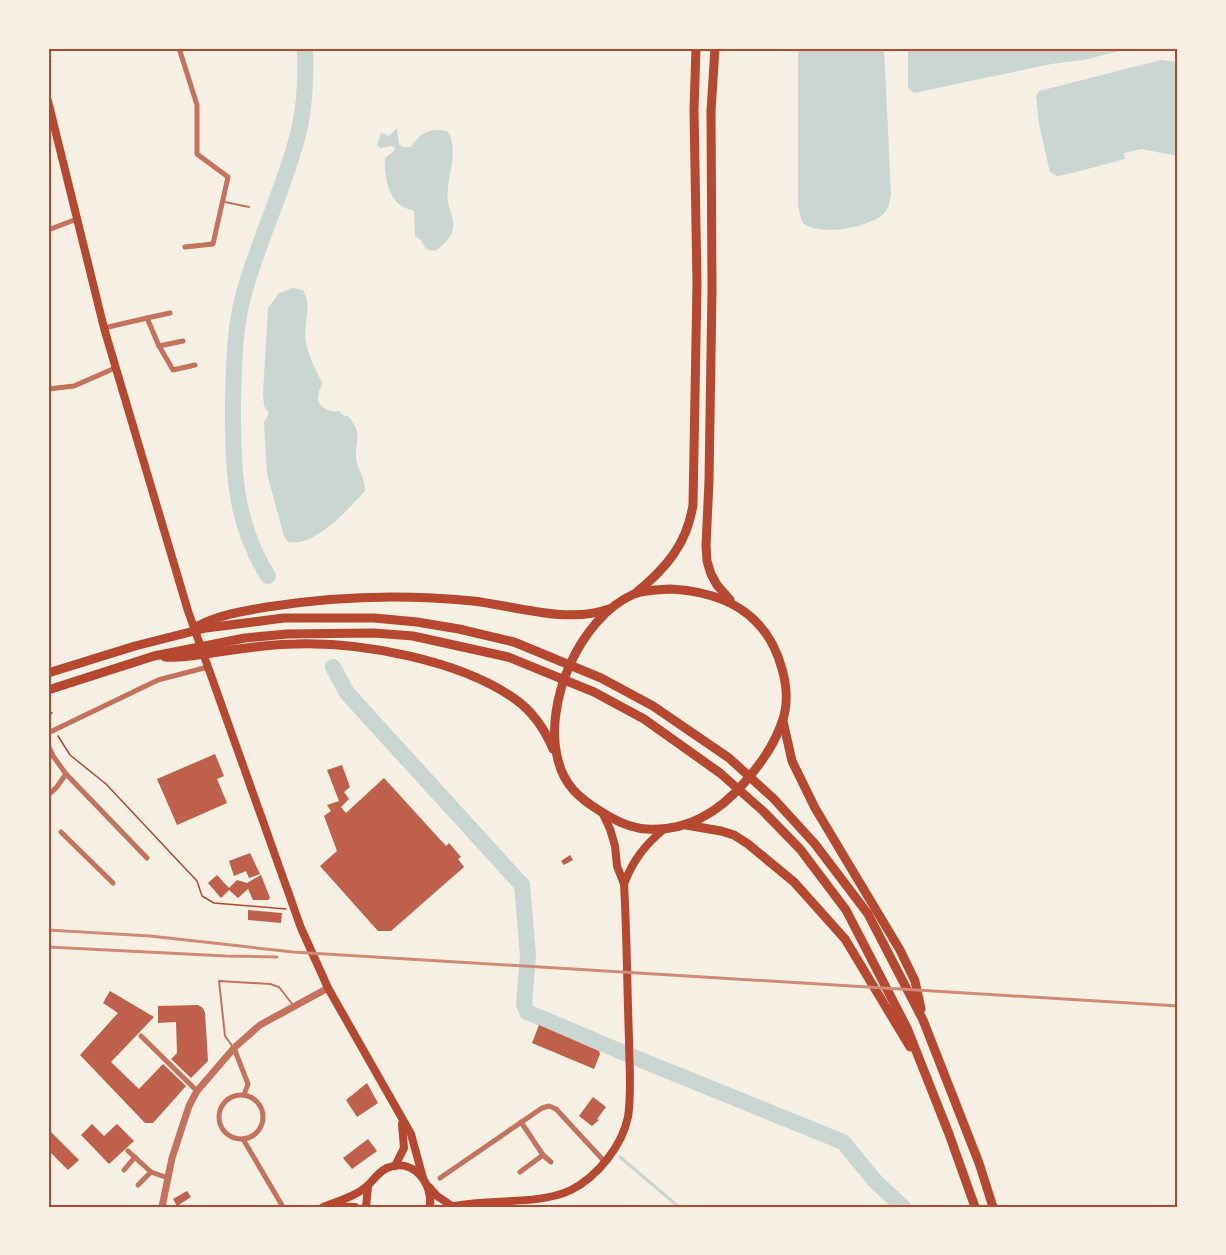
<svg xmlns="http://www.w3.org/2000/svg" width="1226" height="1255" viewBox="0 0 1226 1255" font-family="Karla,sans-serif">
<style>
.water{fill:#c9d6d2}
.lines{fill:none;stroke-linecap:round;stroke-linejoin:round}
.stream{stroke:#c9d6d2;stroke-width:3}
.river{stroke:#c9d6d2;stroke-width:16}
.building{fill:#bf614a}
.path{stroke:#b5482f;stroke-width:1.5}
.service{stroke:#c5725c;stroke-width:2}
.minor{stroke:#c5725c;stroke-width:5}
.tertiary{stroke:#c5725c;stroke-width:7}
.primary{stroke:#b5482f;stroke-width:8}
.trunk{stroke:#b5482f;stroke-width:9}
.rail{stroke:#cf8b77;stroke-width:3}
.neatline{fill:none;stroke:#b5482f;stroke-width:2}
</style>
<rect width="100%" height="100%" fill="#f6efe4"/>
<g class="water">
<path d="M798,48H884L891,194C890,202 889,210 882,215C867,228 816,237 802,222L798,206Z"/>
<path d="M908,48H1132L1083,60L1051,64L914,93L908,88Z"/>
<path d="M1161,60L1178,62V156L1141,149L1124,153L1125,159L1064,175L1057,176L1050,172L1039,124L1036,96L1039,91Z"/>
<path d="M397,128L399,144L402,147H411C420,133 432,126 448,132C460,153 445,179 448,202C449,210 455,221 453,229C450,239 443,245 435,251L426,249L421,240L415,236L414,211C410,209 404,208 400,205C387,195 384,173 385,158L394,151L395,148L392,146L380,148L377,145L381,133L389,136Z"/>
<path d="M293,288L303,290C311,303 306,318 305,332C305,349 314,367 322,382C322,387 318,391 318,396C316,407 330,413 339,411L344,416H348C366,437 352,442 357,463C360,473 365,480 365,491C348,509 316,547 288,542L284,536L267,474L264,423L269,413L264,406L263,393L268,308L279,293Z"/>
</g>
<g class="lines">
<path class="stream" d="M620,1157L679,1207"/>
<g class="river">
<path d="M268,576C233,521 233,465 233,401C234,367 234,331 243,297C257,243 283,192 297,138C305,110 306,77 305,48"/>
<path d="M333,667L347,693L522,885L528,955L524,1004L527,1012L641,1060L843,1142L876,1182L903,1207"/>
</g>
</g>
<g class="building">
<path d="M215,754L224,776L217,779L227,803L177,825L157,779Z"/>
<path d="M342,765L350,787L344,792L349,799L341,807L346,813L384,778L446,846L449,843L461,857L458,859L464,867L391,931H378L320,866L337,851L324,816L331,811L327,805L339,801L327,770Z"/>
<path d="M250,853L260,874L249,878L246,871L234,876L229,861Z"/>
<path d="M570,855L573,860L564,865L561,861Z"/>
<path d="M217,875L229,888L237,880L247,883L261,875L270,898L268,900H253L248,889L238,898L229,890L221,898L208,883Z"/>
<path d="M248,910L282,913L281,923L248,920Z"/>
<path d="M110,991L154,1017L111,1062L139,1089L163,1064L186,1086L153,1123H145L80,1055L118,1013L103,1003Z"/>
<path d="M198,1005L203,1008L205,1013L208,1061L191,1078L171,1059L177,1053L176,1022L158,1023V1006Z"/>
<path d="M539,1025L599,1051L600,1054L594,1069L532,1043Z"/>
<path d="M367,1083L378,1103L357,1117L346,1100Z"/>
<path d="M593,1097L606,1107L597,1119L599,1120L592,1126L579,1116Z"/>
<path d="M92,1124L104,1136L117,1124L134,1141L109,1164L81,1135Z"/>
<path d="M48,1129L79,1160L68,1170L48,1150Z"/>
<path d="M368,1139L377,1151L352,1169L343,1158Z"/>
<path d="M187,1191L191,1197L177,1206L173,1199Z"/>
</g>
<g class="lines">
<g class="path">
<path d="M48,711L52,713L48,716"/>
<path d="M58,736L70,755L106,784L197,881L202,896L214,903L286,909"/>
</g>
<g class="service">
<path d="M225,202L249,207"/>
<path d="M233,1047L225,1036L219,981L270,984L279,987L293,1005"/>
</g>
<g class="minor">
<path d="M179,48L197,105V154L228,177L213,244L185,247"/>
<path d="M48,230L77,219"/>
<path d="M147,318L170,313"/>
<path d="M104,328L147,318L159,346L173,370L195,365"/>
<path d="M159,346L183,341"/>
<path d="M48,389L74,386L115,368"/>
<path d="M48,733L158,680L208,667"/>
<path d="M48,745L53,756L66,774L147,858"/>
<path d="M48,795L56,788L66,774"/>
<path d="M61,832L113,883"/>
<path d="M141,1036L197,1091"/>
<path d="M234,1048L248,1084L244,1095"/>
<circle cx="241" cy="1117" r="22"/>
<path d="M243,1139L283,1207"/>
<path d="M128,1151L151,1172L168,1178"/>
<path d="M543,1155L551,1162"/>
<path d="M124,1170L135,1157"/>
<path d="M520,1172L543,1155L521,1122"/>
<path d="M440,1178L542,1108L549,1106L556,1109L605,1162"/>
<path d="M138,1185L151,1172"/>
</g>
<path class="tertiary" d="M162,1207L172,1158L189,1106L197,1091L234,1048L260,1025L328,988"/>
<g class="primary">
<path d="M48,101L104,328L188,611L208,667L301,928L328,988L411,1134L423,1178"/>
<path d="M624,884C633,860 645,845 664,829"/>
<path d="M395,1166L404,1148L402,1124"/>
<path d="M429,1187L437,1196L452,1206"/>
<path d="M332,1206L355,1207"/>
<path d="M323,1207C335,1202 351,1198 362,1190C372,1184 376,1173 387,1168C413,1157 433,1183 430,1207"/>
<path d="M366,1207L368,1186"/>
<path d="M449,1207C485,1198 538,1206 571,1190C597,1177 622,1146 628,1117C632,1091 629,1064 629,1039C627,987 627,936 624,884L617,866L615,846L610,829L602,812"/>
</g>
<g class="trunk">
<path d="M715,48L711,111L712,290L709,481L706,546L707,561L711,574L717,585L730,600"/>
<path d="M670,589C725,592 767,613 782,669C787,686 788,706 782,722C774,746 760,765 744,783C718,813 687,832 646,829C629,828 614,820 600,811C579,798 564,785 558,760C543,704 579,618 634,594C644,590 659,590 670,589Z"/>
<path d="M637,592C666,568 687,544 693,505L697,284L694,110L696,48"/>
<path d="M196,627C218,615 243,611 267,607C335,596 404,594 473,601C515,606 568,624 609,609"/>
<path d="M165,657C184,659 201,654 219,652C245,648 270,644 296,644C362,642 460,660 515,699C532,711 545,730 553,749"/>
<path d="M48,673L135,646L206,628L284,618H374L417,622L459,629L514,642L601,678L653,706L729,758L773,798L815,844L868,914L923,1020L979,1163L993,1207"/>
<path d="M48,690L154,656L245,638L287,634L374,633L413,636L508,657L594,692L644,719L720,773L763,811L800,849L846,910L907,1028L949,1134L975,1207"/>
<path d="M783,721L792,761L815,808L900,950L915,981L921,1009"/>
<path d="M686,825L721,831L734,835L748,844L794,882L845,939L910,1047"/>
</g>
<g class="rail">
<path d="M48,930L150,936L293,952L1178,1006"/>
<path d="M48,947L226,956L277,957"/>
</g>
</g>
<rect width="1226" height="1255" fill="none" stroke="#f6efe4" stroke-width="99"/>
<rect x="50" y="50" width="1126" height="1156" class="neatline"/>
</svg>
